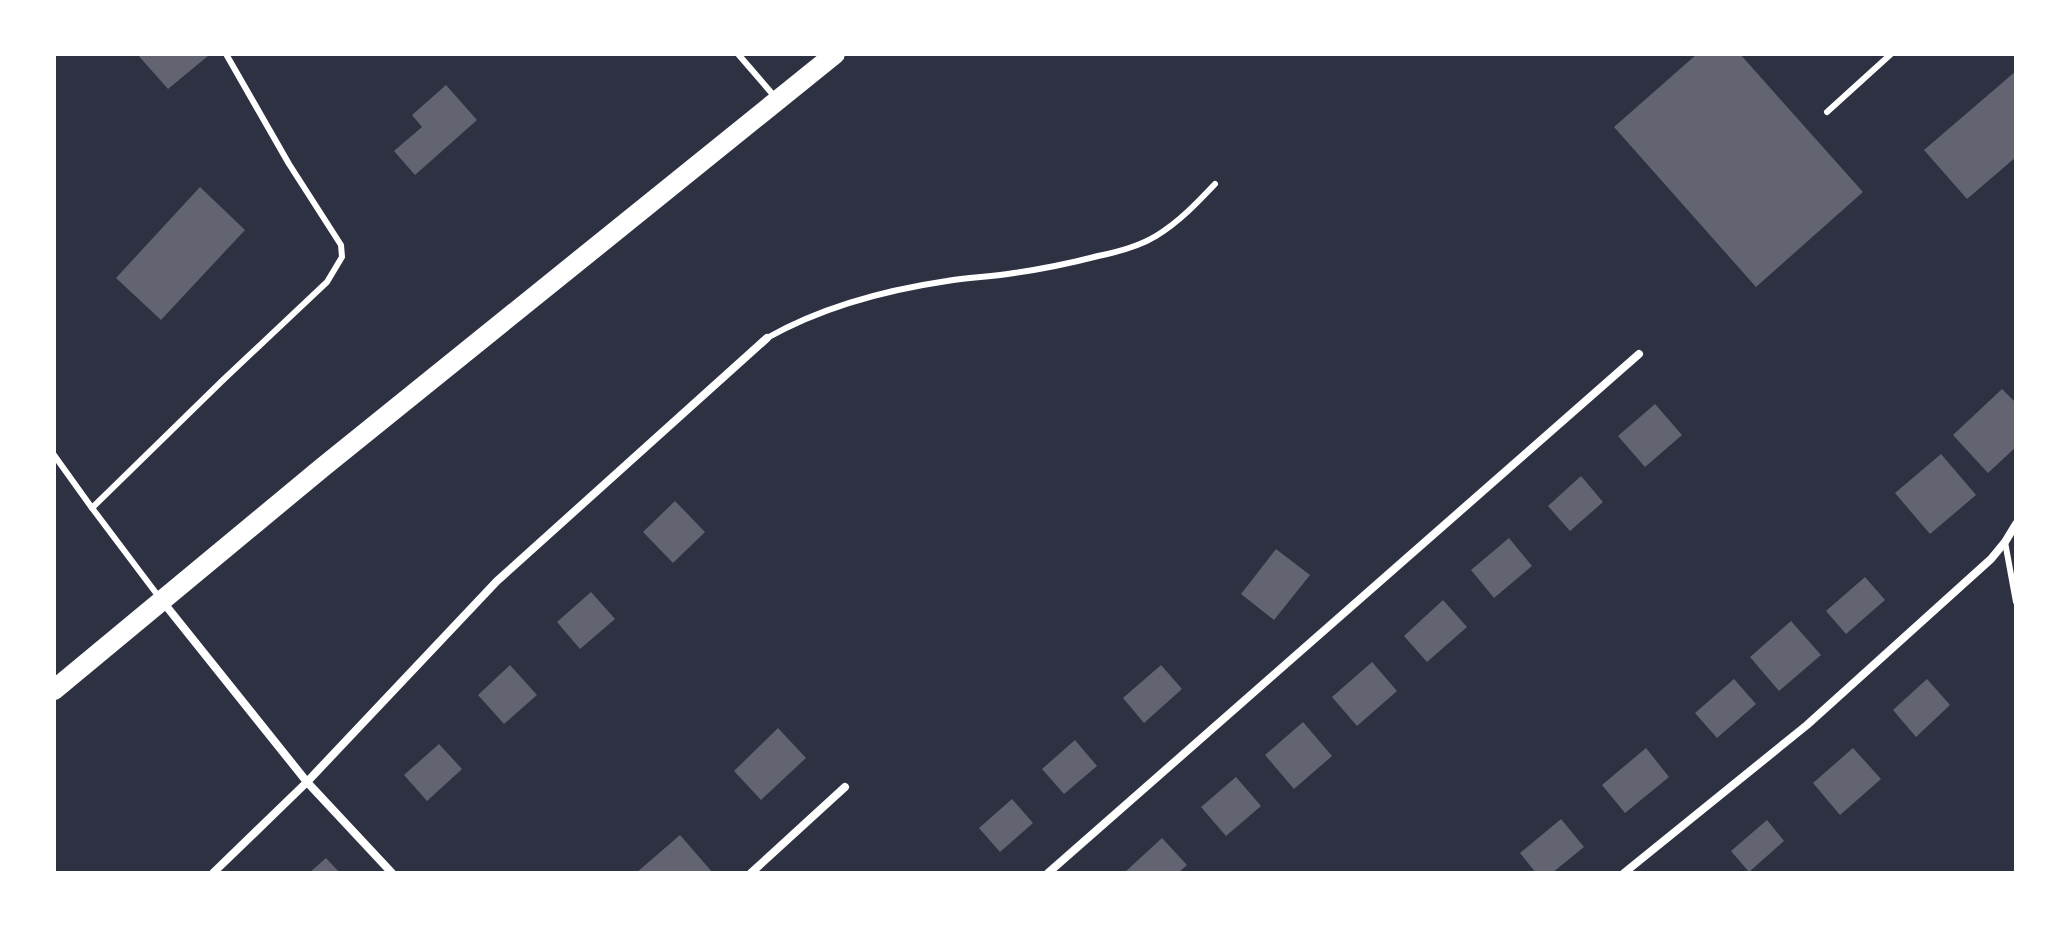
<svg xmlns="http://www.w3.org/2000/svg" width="2070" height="927" viewBox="0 0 2070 927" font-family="'Noto Sans',sans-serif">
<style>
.building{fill:#626471}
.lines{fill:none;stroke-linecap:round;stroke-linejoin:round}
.service{stroke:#fff;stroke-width:6}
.minor{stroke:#fff;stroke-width:8}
.primary{stroke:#fff;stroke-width:20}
</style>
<rect width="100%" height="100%" fill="#2d3142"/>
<g class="building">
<path d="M137,54H206L208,56L168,89Z"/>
<path d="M1697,54H1740L1863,192L1756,287L1614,127Z"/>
<path d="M2016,71V157L1967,199L1924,150Z"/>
<path d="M446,85L477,120L415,175L394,151L422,127L412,115Z"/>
<path d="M200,187L245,230L161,320L116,278Z"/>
<path d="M2002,389L2016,403V447L1988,473L1953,435Z"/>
<path d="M1655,404L1682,435L1645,467L1618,436Z"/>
<path d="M1941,454L1976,495L1930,534L1895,493Z"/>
<path d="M1581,476L1603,502L1570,531L1548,506Z"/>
<path d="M675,501L705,532L673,563L643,532Z"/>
<path d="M1509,538L1532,566L1494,598L1471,570Z"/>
<path d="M1276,549L1310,575L1274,620L1241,594Z"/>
<path d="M1865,577L1885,600L1846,634L1826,611Z"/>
<path d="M591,592L615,619L580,649L557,622Z"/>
<path d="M1443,600L1467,627L1427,662L1404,636Z"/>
<path d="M1791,621L1821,655L1779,691L1750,657Z"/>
<path d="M1372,662L1397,691L1357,726L1332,697Z"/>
<path d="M510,665L537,695L504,724L478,695Z"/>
<path d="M1161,665L1182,689L1144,723L1123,698Z"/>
<path d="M1734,679L1756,704L1717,738L1695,713Z"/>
<path d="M1927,679L1950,705L1916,737L1893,710Z"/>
<path d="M1303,722L1332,756L1294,789L1265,755Z"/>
<path d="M778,728L806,758L761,800L734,771Z"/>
<path d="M1075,740L1097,766L1064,794L1042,769Z"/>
<path d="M439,744L462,769L427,801L404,775Z"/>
<path d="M1646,748L1669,777L1625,813L1602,785Z"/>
<path d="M1853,748L1881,779L1840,815L1813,783Z"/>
<path d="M1236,777L1261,806L1226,836L1201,807Z"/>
<path d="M1012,799L1033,823L1000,852L979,828Z"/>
<path d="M1561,819L1584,847L1552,873H1536L1520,853Z"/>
<path d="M1767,820L1784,841L1749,872L1731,851Z"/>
<path d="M680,835L713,873H636Z"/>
<path d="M1162,838L1187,865L1178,873H1124Z"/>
<path d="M326,858L340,873H309Z"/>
</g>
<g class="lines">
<g class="service">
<path d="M738,54L775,97"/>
<path d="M1827,112L1891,54"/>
<path d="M767,338C822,307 886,290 947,281C969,277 992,277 1014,273C1042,269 1071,263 1098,256C1118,252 1138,247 1156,236C1179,222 1197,203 1215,184"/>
<path d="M54,455L92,508"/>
<path d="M2005,542L2016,602"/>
<path d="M159,597L92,508L222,381L327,282L342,257L341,245L289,164L226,54"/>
</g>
<g class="minor">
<path d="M163,602L307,782L392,873"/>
<path d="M213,873L307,782L497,581L767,338"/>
<path d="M751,873L845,787"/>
<path d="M1048,873L1639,354"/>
<path d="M1624,873L1807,725L1991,559L2005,542L2016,524"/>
</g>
<path class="primary" d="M54,690L323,467L835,54"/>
</g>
<rect width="2070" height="927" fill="none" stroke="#ffffff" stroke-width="112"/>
</svg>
